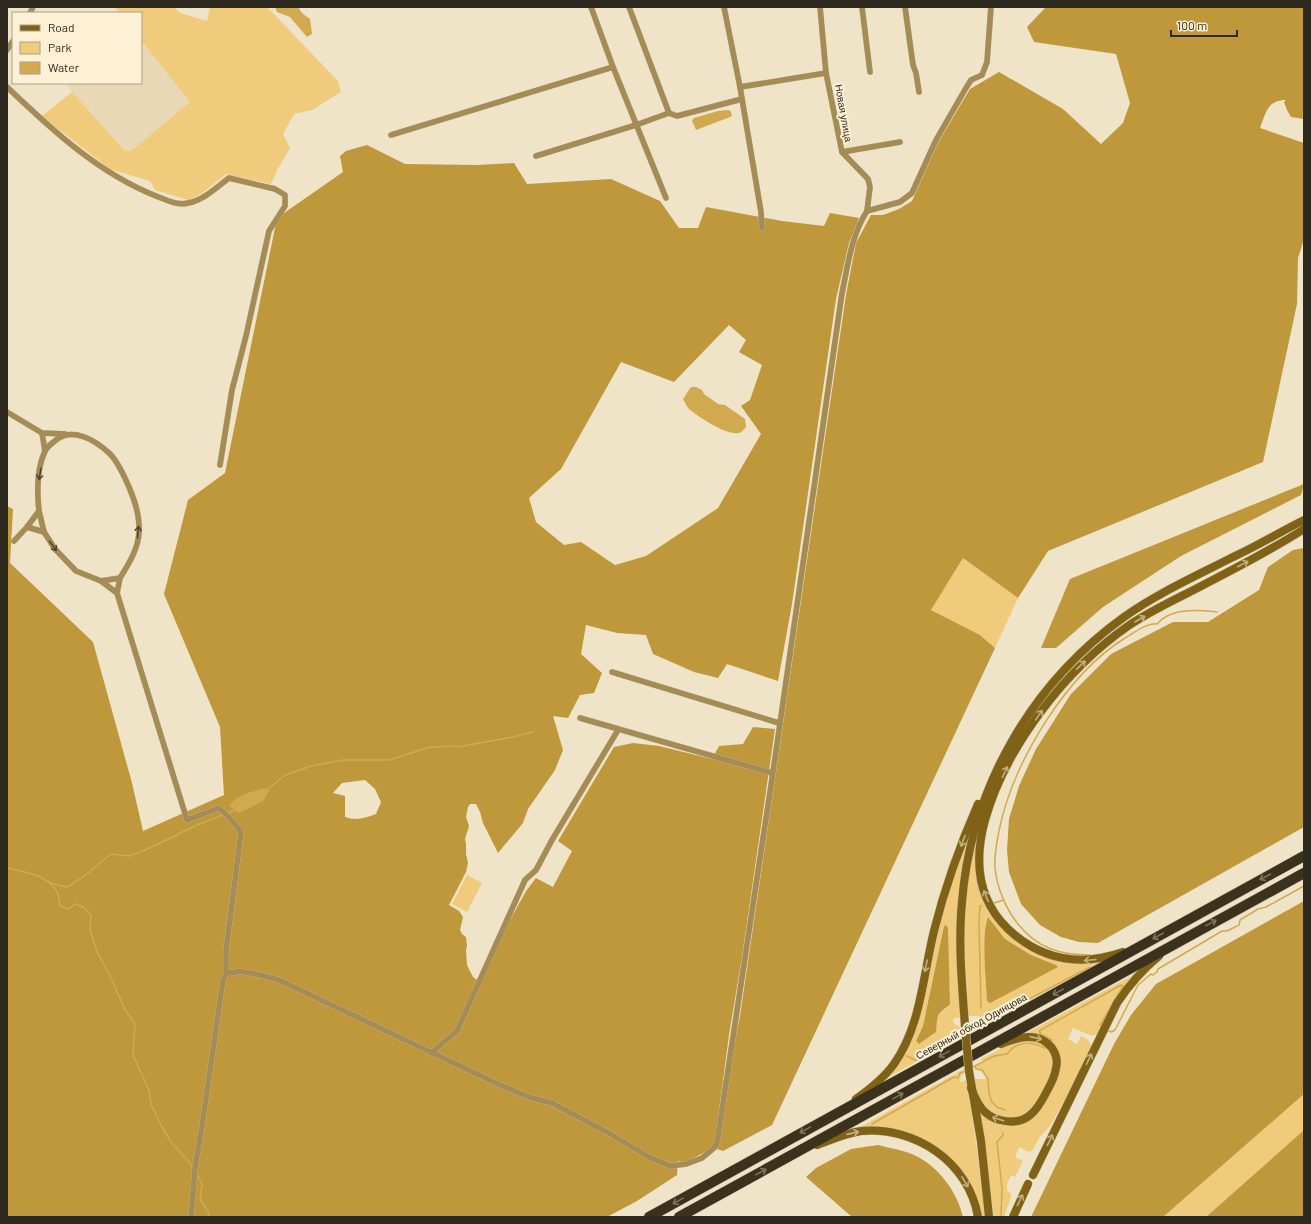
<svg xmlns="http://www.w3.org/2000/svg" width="1311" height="1224" viewBox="0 0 1311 1224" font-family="Barlow,sans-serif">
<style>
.built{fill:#e8d8b6}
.green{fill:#efcb7b;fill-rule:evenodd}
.forest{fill:#bf983c;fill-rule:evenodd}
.water{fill:#d1aa4f}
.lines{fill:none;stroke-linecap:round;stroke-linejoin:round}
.stream{stroke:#d1aa4f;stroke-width:1.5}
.street-casing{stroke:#c8bea6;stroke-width:6}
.secondary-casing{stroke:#c8bea6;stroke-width:9}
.highway-casing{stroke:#c8bea6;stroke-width:11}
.street{stroke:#a58c54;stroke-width:5.5}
.secondary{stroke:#7f6215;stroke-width:8}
.highway{stroke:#3b321d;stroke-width:10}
.secondary-bridge-casing{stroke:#c8bea6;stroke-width:9;stroke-linecap:butt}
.secondary-bridge{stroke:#7f6215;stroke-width:8}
.oneway{stroke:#52472f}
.oneway2{stroke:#c4b07f}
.oneway3{stroke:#7f745d}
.labels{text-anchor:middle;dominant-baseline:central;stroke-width:4;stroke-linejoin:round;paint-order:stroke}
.street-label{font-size:10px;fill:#2e291f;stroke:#fdf0d5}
</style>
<rect width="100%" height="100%" fill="#efe3c8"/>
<path class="built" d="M141,40L190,102L131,151L124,150L72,92L66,83H141Z"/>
<g class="green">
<path d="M115,7H174L180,13L207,21L210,7H267L338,81L341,92L312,110L294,114L283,134L290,148L277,170L271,184L226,174L201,194L188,200L155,190L150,181L110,169L42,116L72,92L124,150L131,151L190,102L141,40V13H119Z"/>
<path d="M963,558L1018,598L995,648L980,635L931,610Z"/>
<path d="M965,845L966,846C953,904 957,959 960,1017L953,1019L954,1024L960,1027L961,1037L887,1078L903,1056L944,902ZM946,925L948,928L950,999L947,1008C936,1015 937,1020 936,1032L919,1044L916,1041L923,1026L944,926Z"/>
<path d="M974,846H977L988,905L1037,953L1107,959L974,1030L973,1026L977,1022L980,1016H968L964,932L965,903ZM988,917L1005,939L1031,955L1056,965L987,1001C986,983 981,931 988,917Z"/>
<path d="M467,875L482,883L467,912L452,904Z"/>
<path d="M1137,973L1098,1034L1092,1036L1073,1028L1068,1039L1077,1044L1081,1036L1088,1040L1092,1046L1075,1081L1050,1126L1039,1138L1033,1150L1029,1152L1019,1147L1015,1157L1023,1161L1015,1177L1011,1175L1007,1184V1190L1011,1194V1197L1004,1217H992L991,1192L979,1111L999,1123L1040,1110L1058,1053L1027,1035V1033Z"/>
<path d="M1032,1039L1047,1046L1053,1056L1052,1075L1034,1109L1020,1117L1009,1119L993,1115L978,1101L974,1079H987L982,1071L976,1070L975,1067L983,1062L981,1059L1010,1044Z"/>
<path d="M964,1069V1073L961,1076L960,1082L967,1080L977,1149L985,1217H981C978,1205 975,1193 969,1182C955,1157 928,1136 899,1130C887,1128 867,1131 853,1131Z"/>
<path d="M1304,1094V1130L1206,1217H1163Z"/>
</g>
<g class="forest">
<path d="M1046,7H1304V119L1291,117L1287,110L1284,102L1286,100C1267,100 1266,113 1260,128L1304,143V239L1298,258L1297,304L1263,462L1048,551L1018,598L963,558L931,610L980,635L995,648L772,1125L723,1151L714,1148V1147L685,1163L678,1161L677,1175L637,1201L607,1217H7V506L13,509L10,563L93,642L132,783L143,831L224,795L220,727L164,594L188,500L225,473L277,218L343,172L340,156L346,151L367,145L405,164L476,165L514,163L527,184L611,179L660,201L679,228H698L706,207L782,221L824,226L830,213L859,218L849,243L836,299L792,604L778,681L727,664L718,678L694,672L653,654L646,635L617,633L586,625L581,654L602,673L594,693L580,695L568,718L553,716L563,750L555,770L528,809L523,823L498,853L483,823L480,812L476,804H470L468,807L466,817L469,826L465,839L466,844V854L468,863L466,872L449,905L459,911L463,917L460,930L462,934L466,937L467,946L466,950L467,965L473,977L477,980L526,891L536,878L553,887L572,851L558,841L614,747L633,743L659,746L712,759L719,746L743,744L753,727L775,729L742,957L729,1035L715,1141L740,1016L846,295L856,243L871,215H883L899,209L912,201L939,141L970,89L999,72L1063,109L1101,144L1123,123L1130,103L1116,54L1034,42L1027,27ZM729,325L746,340L739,352L762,365L750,400L741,406L761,434L718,508L646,556L615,565L581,542L564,545L536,522L529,498L561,469L621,362L674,382ZM365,780L375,789L381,802L376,814C365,818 356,821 345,817V796L333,793L342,783Z"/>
<path d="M1304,484L1301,495L1181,556L1103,607L1056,648H1041L1070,579Z"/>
<path d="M1304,548V827L1098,943L1079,942L1061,937L1040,925L1021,904L1009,872L1007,850L1009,819L1019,786L1036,749L1071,694L1111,654L1173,622H1208L1259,590L1268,567L1293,550Z"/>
<path d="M1304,901V1094L1163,1217H1031L1114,1044L1131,1015L1156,984Z"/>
<path d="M988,917L1005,939L1031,955L1056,965L1058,967L990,1003L987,1001C986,981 981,934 988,917Z"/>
<path d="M946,925L948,928L950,1004C947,1008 943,1009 940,1013C936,1017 937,1027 936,1032L919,1044L916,1041L923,1026L944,926Z"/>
<path d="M1304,1130V1217H1206Z"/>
<path d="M878,1145C889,1148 903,1150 914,1155C938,1166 957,1191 963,1217H852L806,1177L816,1168L851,1149Z"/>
</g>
<g class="water">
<path d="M275,7H298L302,13L310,19L312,34L307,37L290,17L277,12Z"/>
<path d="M729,110L731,112L732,116L730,117L696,130L692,121L694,118L718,111Z"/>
<path d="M691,387H696L702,390L704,394L718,404L725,405L745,419L746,427C744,429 742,432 739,433C727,436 699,417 689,409C687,407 685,402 683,399Z"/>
<path d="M266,788L270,790L263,801L239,813L229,806C237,793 253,792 266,788Z"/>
</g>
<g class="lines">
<g class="stream">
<path d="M268,789L285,775L311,766L343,760H389L430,747L463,746L513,737L533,732"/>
<path d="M227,814L236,809"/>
<path d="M7,868C23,872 46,874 56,890C59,894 59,901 60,906L68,909L75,904L83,907L91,915L90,929L97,952L112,980L125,1010L135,1024L133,1055L149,1090L151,1104L161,1125L171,1142L189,1162L193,1169"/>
<path d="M50,883L67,887C85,878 95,866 111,854L130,856L152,847L197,825L223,815"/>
<path d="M994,903L1004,900"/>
<path d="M1090,955C1060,955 1037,948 1018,924C1006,909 997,888 995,868C994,855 997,840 1000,826C1015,760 1066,675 1125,638C1134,633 1148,622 1157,624C1171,607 1198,610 1217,612"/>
<path d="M981,1008L979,921L980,906H982"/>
<path d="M968,1031L1090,967"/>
<path d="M1109,1031L1111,1032L1115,1030L1138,985L1151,974L1153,975L1157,972L1158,969L1222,931H1227L1239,925L1240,920L1258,909L1266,907L1304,886"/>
<path d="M1051,1041L1052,1040L1041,1034L1039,1031L1121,985L1123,986L1100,1025L1101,1026"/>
<path d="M907,1056L915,1060L963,1034"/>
<path d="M975,1066L976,1069L982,1070L988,1079L989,1094L992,1102L997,1107L1005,1110"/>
<path d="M973,1067L994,1056L1007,1054C1018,1040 1031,1041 1045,1048"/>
<path d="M872,1124L954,1077L958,1078L960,1073L966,1071"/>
<path d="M197,1175L202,1184L200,1199L209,1213L208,1217"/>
<path d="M1001,1217L1002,1188L997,1142L1003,1135V1133"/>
</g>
<defs>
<g id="street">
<path d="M591,7L613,67L666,198"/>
<path d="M629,7L669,113"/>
<path d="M724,7L740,87L761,212L762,228"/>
<path d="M820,7L826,73L842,152L868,179L870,187L867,211"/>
<path d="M862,7L870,72"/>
<path d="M905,7L913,65L916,73L919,92"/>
<path d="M30,13L33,7"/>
<path d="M7,50L13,41"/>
<path d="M7,87C51,129 98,173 156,196C166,200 178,206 188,203C204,200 217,187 229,178L275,189L285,195V206L269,231L246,336L232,390L220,465"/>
<path d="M740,87L826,73"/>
<path d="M391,135L613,67"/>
<path d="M842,152L900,142"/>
<path d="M536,156L636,125L669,113L677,116L742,99"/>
<path d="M7,412L42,433L65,434"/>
<path d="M42,433L45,451"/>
<path d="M27,527L44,532"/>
<path d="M14,541L27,527L39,511C37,493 37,468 45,451C47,447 52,443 56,440C73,427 95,440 109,453C118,461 124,476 129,487C135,501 140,515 139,531C139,548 128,565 120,578L101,581L76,571L55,549L44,532L39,511"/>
<path d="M120,578L117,593L187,820L219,808C227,815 236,823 241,833L226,950V974L223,980L202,1126L195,1168L191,1217"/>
<path d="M101,581L117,593"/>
<path d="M612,672L779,723"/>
<path d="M580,718L772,773"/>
<path d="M226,974C240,968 264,976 279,980L498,1084L529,1097L552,1103L607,1132L649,1157L670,1166L686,1164L702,1158L714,1148L717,1143L772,779L842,293C848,265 851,236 867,211L900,202L912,193L936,140L966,88L971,80L982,75L987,62L991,7"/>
<path d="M431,1053L457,1031L525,880L536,870L552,840L618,730"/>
</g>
<g id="secondary">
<path d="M1123,952C1080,967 1042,961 1008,929C977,899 974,860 985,820C1006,746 1065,670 1128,626C1153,609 1181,597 1207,583C1240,566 1273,549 1304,529"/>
<path d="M965,1026C962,985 958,943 962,902C971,788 1031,684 1124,617C1158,593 1196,576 1233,557C1257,546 1280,532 1304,520"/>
<path d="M969,1071L981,1141L989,1217"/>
<path d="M971,1088C977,1103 983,1116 1000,1120C1026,1127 1037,1111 1047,1091C1051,1084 1055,1076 1056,1068C1058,1061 1056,1054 1052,1048C1039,1031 1018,1037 1001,1044"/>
<path d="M856,1099C870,1089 884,1078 894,1064C921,1026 923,975 934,931C945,887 960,845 978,804"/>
<path d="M817,1145C831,1140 846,1133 861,1131C915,1126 969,1162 978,1217"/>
<path d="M1033,1175L1117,1003C1129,985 1142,970 1159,956"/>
<path d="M1013,1217L1028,1184"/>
</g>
<g id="highway">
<path d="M649,1217L1304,856"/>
<path d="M679,1217L1304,873"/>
</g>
</defs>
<use href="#street" class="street-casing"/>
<use href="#secondary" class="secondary-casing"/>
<use href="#highway" class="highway-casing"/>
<use href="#street" class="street"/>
<use href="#secondary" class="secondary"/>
<use href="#highway" class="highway"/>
<defs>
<path id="secondary-bridge" d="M965,1026L969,1071"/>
</defs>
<use href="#secondary-bridge" class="secondary-bridge-casing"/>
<use href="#secondary-bridge" class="secondary-bridge"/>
</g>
<defs><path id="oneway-shaft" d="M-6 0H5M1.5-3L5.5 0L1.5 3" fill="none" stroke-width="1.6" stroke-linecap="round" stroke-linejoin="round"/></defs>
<g class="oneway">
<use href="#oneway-shaft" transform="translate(40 474) rotate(100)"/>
<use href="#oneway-shaft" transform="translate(138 532) rotate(-85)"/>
<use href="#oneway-shaft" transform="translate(53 546) rotate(54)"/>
</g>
<g class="oneway2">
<use href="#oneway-shaft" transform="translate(1243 564) rotate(-28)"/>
<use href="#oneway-shaft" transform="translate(1140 619) rotate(-30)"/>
<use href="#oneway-shaft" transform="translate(1081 665) rotate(-44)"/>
<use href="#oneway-shaft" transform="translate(1039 715) rotate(-55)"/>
<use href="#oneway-shaft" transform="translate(1005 772) rotate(-64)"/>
<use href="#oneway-shaft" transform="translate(963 841) rotate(111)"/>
<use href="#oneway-shaft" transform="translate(986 896) rotate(-112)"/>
<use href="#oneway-shaft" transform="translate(1090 960) rotate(175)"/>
<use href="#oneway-shaft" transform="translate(926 966) rotate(102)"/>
<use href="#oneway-shaft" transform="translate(1036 1038) rotate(13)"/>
<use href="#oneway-shaft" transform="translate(1089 1059) rotate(-64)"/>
<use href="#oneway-shaft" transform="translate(998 1119) rotate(-162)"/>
<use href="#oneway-shaft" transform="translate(853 1133) rotate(-13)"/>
<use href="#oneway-shaft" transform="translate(1050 1140) rotate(-64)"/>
<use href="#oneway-shaft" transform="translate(965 1182) rotate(59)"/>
<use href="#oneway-shaft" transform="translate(1020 1200) rotate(-64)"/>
</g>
<g class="oneway3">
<use href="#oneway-shaft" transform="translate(1265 877) rotate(152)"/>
<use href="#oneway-shaft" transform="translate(1211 923) rotate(-29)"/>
<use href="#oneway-shaft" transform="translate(1158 936) rotate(151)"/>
<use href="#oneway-shaft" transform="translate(1058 992) rotate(151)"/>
<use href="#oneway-shaft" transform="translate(944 1054) rotate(151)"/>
<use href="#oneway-shaft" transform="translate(898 1096) rotate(-29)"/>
<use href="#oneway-shaft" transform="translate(805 1130) rotate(151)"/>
<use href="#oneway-shaft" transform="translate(761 1172) rotate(-29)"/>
<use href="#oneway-shaft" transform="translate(678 1201) rotate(151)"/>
</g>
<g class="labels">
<g class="street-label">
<text transform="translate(844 113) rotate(80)">Новая улица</text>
<text transform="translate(971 1026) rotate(-29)">Северный обход Одинцова</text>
</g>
</g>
<rect width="1311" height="1224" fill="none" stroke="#2e291f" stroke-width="16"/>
<rect x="12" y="12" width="130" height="72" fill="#fdf0d5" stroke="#aaa08c"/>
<rect x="20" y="25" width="20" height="6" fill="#7f6215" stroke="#aaa08c"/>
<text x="48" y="32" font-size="12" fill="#2e291f">Road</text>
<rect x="20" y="42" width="20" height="12" fill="#efcb7b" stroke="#aaa08c"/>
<text x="48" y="52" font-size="12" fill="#2e291f">Park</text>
<rect x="20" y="62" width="20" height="12" fill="#d1aa4f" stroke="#aaa08c"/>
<text x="48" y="72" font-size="12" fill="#2e291f">Water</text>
<path d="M1171 30v6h66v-6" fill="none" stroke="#2e291f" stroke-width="2"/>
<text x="1177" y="30" font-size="12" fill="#2e291f" stroke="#fdf0d5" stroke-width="3" paint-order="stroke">100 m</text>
</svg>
